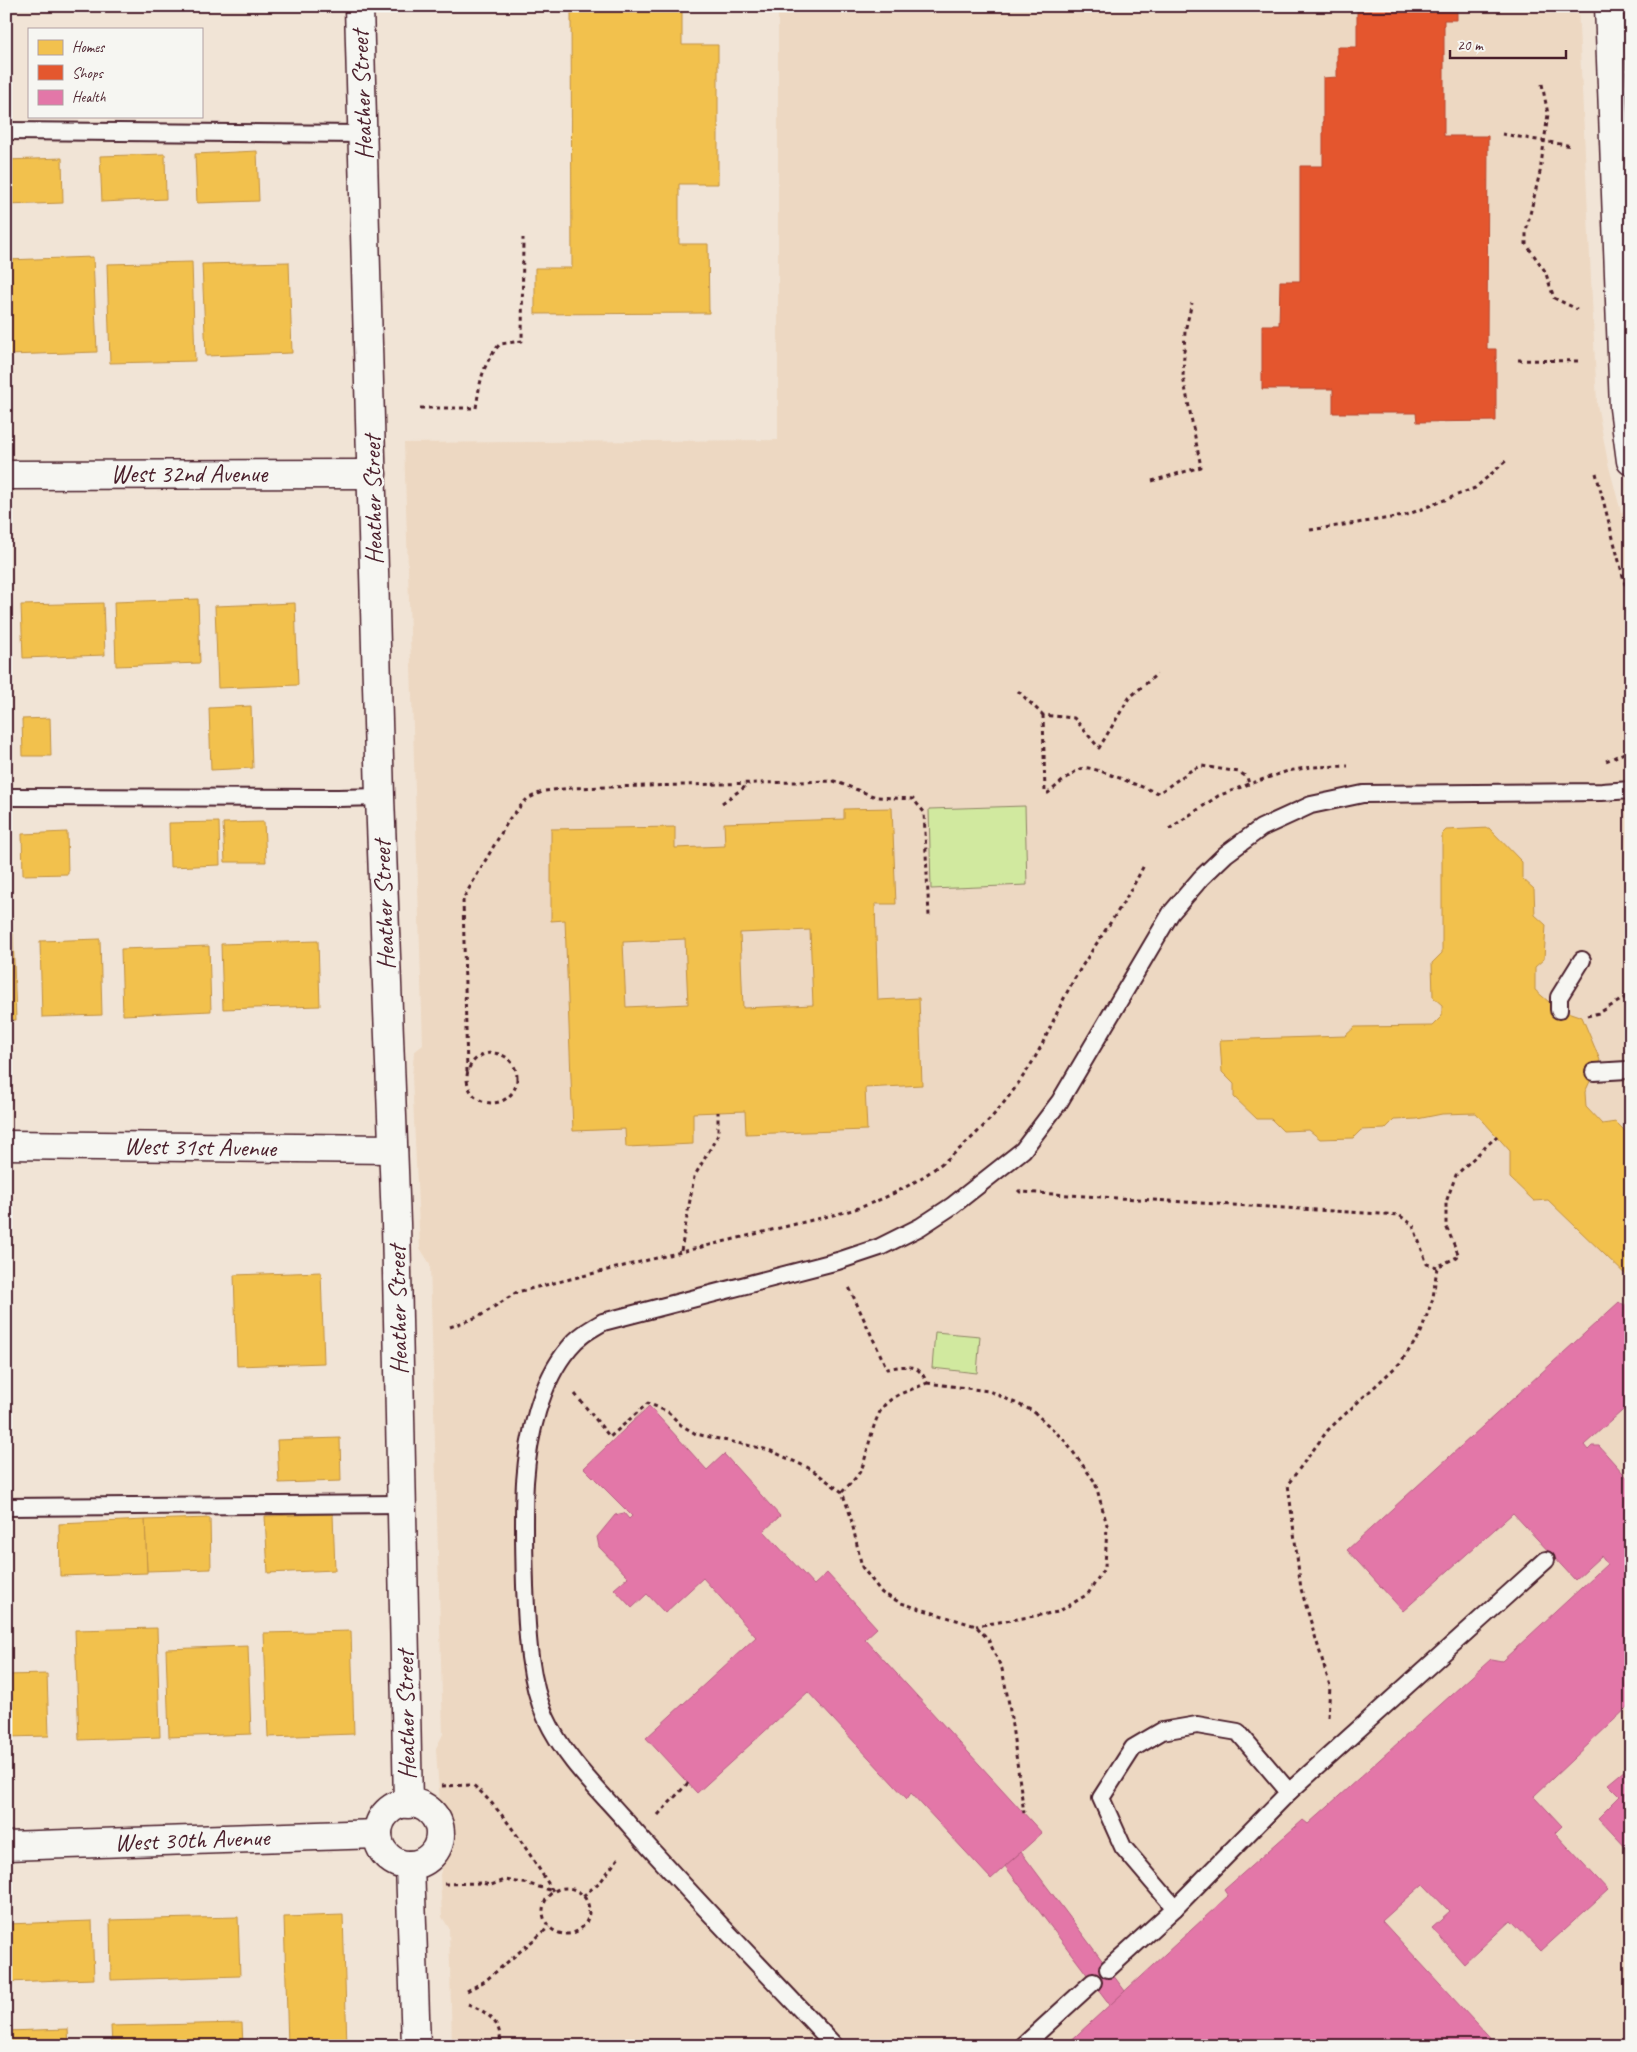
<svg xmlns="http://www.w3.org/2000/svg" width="1637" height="2052" viewBox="0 0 1637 2052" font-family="Caveat,sans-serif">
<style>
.built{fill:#edd8c2}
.green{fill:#d1e99f;stroke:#8e8465}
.homes{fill:#f2c14e;stroke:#c09044;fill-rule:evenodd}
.shops{fill:#e4572e;stroke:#b6462d}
.health{fill:#e377a8;stroke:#b55d82}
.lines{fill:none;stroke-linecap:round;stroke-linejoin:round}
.lane-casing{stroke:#4a1f2b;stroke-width:20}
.street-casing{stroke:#4a1f2b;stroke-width:31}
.path{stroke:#4a1f2b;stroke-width:3;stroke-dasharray:4 4;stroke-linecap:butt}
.lane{stroke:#f6f6f2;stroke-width:16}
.street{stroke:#f6f6f2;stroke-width:28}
.labels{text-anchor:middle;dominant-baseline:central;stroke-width:5;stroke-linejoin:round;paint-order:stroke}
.street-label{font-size:25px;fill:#4a1f2b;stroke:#f6f6f2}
</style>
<rect width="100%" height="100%" fill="#f1e4d6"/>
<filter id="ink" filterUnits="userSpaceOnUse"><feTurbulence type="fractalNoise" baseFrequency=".02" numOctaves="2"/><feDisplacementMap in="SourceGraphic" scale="10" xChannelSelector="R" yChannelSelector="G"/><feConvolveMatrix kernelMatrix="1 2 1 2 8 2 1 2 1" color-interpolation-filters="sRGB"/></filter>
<g filter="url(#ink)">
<path class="built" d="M778,6H1578L1597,404L1608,463L1621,512L1631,509V2046H452L449,1928L442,1917L440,1874L449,1849L452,1832L450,1822L440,1803L437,1765L436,1748L443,1734L430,1264L420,1248L412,1077L414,1052L423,1045L404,443L778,440Z"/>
<g class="green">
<path d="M1025,806L1027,885L931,889L929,809Z"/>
<path d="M935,1332L980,1336L977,1373L932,1368Z"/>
</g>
<g class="homes">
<path d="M571,6H682V45H718V184H679V244H708L709,313L535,314V268H572Z"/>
<path d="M257,151L259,201L197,203L195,154Z"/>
<path d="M165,154L166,199L102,202L100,156Z"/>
<path d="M62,158L63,203L6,205V160Z"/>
<path d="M93,257L97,352L9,355L6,260Z"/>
<path d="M192,262L195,361L110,363L107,264Z"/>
<path d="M289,262L292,353L206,356L202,264Z"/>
<path d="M198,599L200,663L116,666L114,602Z"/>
<path d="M103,603L105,655L23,658L21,605Z"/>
<path d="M295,603L298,685L218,688L215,606Z"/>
<path d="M251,706L253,768L211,770L209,708Z"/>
<path d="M50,718L51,756H23L22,719Z"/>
<path d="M892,808L896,904H875L878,1000L919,998L922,1085L865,1088L867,1130L746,1134L745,1111L693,1113V1144L626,1147L625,1129L573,1131L565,920L551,921V829L675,827V848L725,846L724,823L844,819V809ZM810,930L813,1005L743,1008L740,933ZM685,939L688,1004L626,1007L623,942Z"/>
<path d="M219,822L220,865L170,867L169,823Z"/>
<path d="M264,822L266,862H225L223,823Z"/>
<path d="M1489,828L1522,862V878L1534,889L1535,915L1546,925L1544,959L1535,967V990L1556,1008L1582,1017L1600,1060L1585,1092L1586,1107L1602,1124L1616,1122L1631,1137V1280L1548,1200L1534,1201L1510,1178V1151L1476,1113L1442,1114L1417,1119L1394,1120L1385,1129L1361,1130L1353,1138L1320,1139L1309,1130L1283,1131L1271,1119H1257L1234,1097V1084L1222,1072L1220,1040L1345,1036L1355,1027L1432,1026L1442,1016V1005L1433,997L1432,963L1442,953V834L1446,830Z"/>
<path d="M67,832L68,874L23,875L22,834Z"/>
<path d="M6,933H13L16,1020H6Z"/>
<path d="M100,939L102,1015L42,1017L40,941Z"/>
<path d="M318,941L320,1006L223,1009L221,944Z"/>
<path d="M209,946L211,1011L123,1015L121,949Z"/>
<path d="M321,1272L324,1363L237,1366L234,1275Z"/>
<path d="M340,1438L341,1481L279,1483L277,1440Z"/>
<path d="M333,1514L335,1570L268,1573L265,1516Z"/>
<path d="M210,1518L211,1569L147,1571L145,1520Z"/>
<path d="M145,1520L147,1573L60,1576L59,1524Z"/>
<path d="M157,1628L160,1737L79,1740L75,1630Z"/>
<path d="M351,1631L354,1734L268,1737L264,1633Z"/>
<path d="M248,1646L251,1734L169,1737L166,1649Z"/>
<path d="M47,1674L49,1736L6,1737V1675Z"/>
<path d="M343,1915L347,2046H288L284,1917Z"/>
<path d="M238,1917L240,1976L111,1980L110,1920Z"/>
<path d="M92,1921L94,1979L6,1982V1924Z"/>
<path d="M242,2023L243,2046H112L111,2026Z"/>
<path d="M68,2029L69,2046H6V2031Z"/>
</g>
<path class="shops" d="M1357,6H1457V20H1444V136H1488L1487,349H1496V421L1417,422L1416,413H1333V389H1262V325H1279L1280,281H1300V166H1323V78L1337,77V47H1357Z"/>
<g class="health">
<path d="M1619,1302L1624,1306L1627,1303L1631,1307V1403L1584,1445L1588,1450L1592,1446H1599L1631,1482V1704L1534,1796L1562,1826L1555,1833L1608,1890L1541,1951L1511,1920L1464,1964L1432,1928L1450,1912L1423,1884L1382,1921L1497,2046H1065L1228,1896L1224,1890L1303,1820L1308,1824L1491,1659L1502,1661L1607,1564L1601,1556L1575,1580L1513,1513L1403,1611L1347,1550Z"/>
<path d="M649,1406L707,1470L724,1454L780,1516L764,1531L814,1585L827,1573L877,1628L865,1639L1042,1833L991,1879L911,1793L907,1799L808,1692L697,1793L646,1738L756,1637L703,1578L665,1613L647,1594L632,1608L614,1589L628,1577L599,1547L597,1537L615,1515L624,1513L629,1519L632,1516L584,1468Z"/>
<path d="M1631,1765V1853L1598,1818L1620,1796L1608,1784Z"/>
<path d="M1021,1852L1125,1991L1110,2005L1005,1866Z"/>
</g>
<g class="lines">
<defs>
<g id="lane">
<path d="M6,131L363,134"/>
<path d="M1613,137H1631"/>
<path d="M6,797L338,798L380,797"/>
<path d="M1559,1010V997L1582,960"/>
<path d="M1594,1072L1627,1070"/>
<path d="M6,1507L402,1504"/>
<path d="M1175,1908L1123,1847L1101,1798L1133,1748L1162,1731L1197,1725L1238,1732L1289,1792"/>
<path d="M1108,1969L1175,1908L1289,1792L1546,1560"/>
<path d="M835,2046C767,1973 697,1902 631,1827C602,1793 565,1760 546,1718C528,1678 527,1629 525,1586C524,1551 523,1516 525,1482C528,1438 540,1382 569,1348C578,1336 591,1329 603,1322L838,1261L880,1247L920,1227L952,1206L1023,1150L1060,1101L1171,913L1201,878L1226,854L1261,828L1311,805L1363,794L1602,792L1631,790"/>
<path d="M1023,2046L1093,1982"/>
</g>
<g id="street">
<path d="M359,6L380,797L396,1223L408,1804"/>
<path d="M1609,6L1624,408L1631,461"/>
<path d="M6,475L372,474"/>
<path d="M6,1145L393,1149"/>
<circle cx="409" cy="1834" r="31"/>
<path d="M6,1846L378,1834"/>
<path d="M410,1865L416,2046"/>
</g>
</defs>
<use href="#lane" class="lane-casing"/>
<use href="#street" class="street-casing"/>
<g class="path">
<path d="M1542,84L1548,114L1540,172L1526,231V244L1545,271L1554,298L1577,309"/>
<path d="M1502,134L1572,146"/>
<path d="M1518,360L1579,361"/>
<path d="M420,408H476C480,382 482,364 500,344L522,341L523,238"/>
<path d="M1596,473L1631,607"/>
<path d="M1152,481L1201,467L1183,377L1185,331L1192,303"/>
<path d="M1310,530L1404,516L1475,488L1507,460"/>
<path d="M1018,691L1043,715L1074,718L1099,748L1129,698L1157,674"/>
<path d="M1043,715L1045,793H1048C1057,786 1073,771 1083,768C1093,765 1144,789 1159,793L1193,769L1202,766L1239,772L1247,777L1249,784"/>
<path d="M1606,761L1631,750"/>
<path d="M722,803L749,784"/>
<path d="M1169,829L1218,796L1249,784L1288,771L1311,767L1348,766"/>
<path d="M1587,1016L1599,1013L1631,994"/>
<circle cx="492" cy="1078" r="25"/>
<path d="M467,1072L463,899L510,818L527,799L544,791L571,788L834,781L876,797L913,799L924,812L929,916"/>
<path d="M1018,1190L1020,1192L1399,1215L1413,1225L1427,1264L1437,1267"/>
<path d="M681,1251L694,1177L718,1135V1112"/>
<path d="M450,1327L480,1316L517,1292L833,1215C845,1212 858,1209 869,1204C933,1180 987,1131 1024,1075C1045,1045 1056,1010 1075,978C1097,940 1125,905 1144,865"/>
<path d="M927,1383L989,1391L1033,1411L1065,1441L1095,1482L1107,1525L1105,1567L1088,1594L1058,1612L976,1626"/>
<path d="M575,1394L610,1437L648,1403L668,1412L681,1425L696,1434L769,1450L811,1469L842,1492L850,1514L862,1567L882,1593L901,1603L976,1626L988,1639L1002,1669L1009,1704L1024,1813"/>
<path d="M842,1492C850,1484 859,1476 863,1465C869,1448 874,1411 889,1401C900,1392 915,1389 927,1383C919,1363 906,1365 887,1369L849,1287"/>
<path d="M1328,1717L1330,1686L1301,1589L1288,1484L1328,1430L1400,1363L1420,1335L1433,1298L1437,1267L1459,1256L1446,1226V1202L1456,1175L1497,1136"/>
<path d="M442,1786L473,1785C506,1813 530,1855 553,1891"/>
<path d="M658,1815L688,1783"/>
<path d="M444,1884L481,1883L491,1885L505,1880L529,1884L553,1891"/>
<circle cx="566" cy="1911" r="23"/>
<path d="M583,1896L601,1881L620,1856"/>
<path d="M467,1991L485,1981L549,1927"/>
<path d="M468,2004C487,2012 503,2022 500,2046"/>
</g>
<use href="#lane" class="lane"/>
<use href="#street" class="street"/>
</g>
</g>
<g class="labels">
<g class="street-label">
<text transform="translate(362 95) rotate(-92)">Heather Street</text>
<text x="189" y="474">West 32nd Avenue</text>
<text transform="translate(373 500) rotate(-91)">Heather Street</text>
<text transform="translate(384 905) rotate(-92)">Heather Street</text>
<text transform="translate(200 1147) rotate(1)">West 31st Avenue</text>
<text transform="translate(398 1310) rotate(-91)">Heather Street</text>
<text transform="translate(406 1715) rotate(-91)">Heather Street</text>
<text transform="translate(192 1840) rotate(-2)">West 30th Avenue</text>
</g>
</g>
<rect width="1637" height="2052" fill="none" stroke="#f6f6f2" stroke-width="25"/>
<rect x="12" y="12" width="1612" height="2027" fill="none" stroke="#4a1f2b" stroke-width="2" filter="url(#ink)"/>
<rect x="28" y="28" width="175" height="90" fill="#f6f6f2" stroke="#b1a0a2"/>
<rect x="38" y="40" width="25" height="15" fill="#f2c14e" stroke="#b1a0a2"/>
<text x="72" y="52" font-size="15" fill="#4a1f2b">Homes</text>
<rect x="38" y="65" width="25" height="15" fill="#e4572e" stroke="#b1a0a2"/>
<text x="72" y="78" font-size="15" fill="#4a1f2b">Shops</text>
<rect x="38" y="90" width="25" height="15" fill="#e377a8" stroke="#b1a0a2"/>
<text x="72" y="102" font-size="15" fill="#4a1f2b">Health</text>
<path d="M1450 50v8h116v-8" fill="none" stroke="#4a1f2b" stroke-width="2.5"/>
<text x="1457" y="50" font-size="15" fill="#4a1f2b" stroke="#f6f6f2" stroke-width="4" paint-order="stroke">20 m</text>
</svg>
